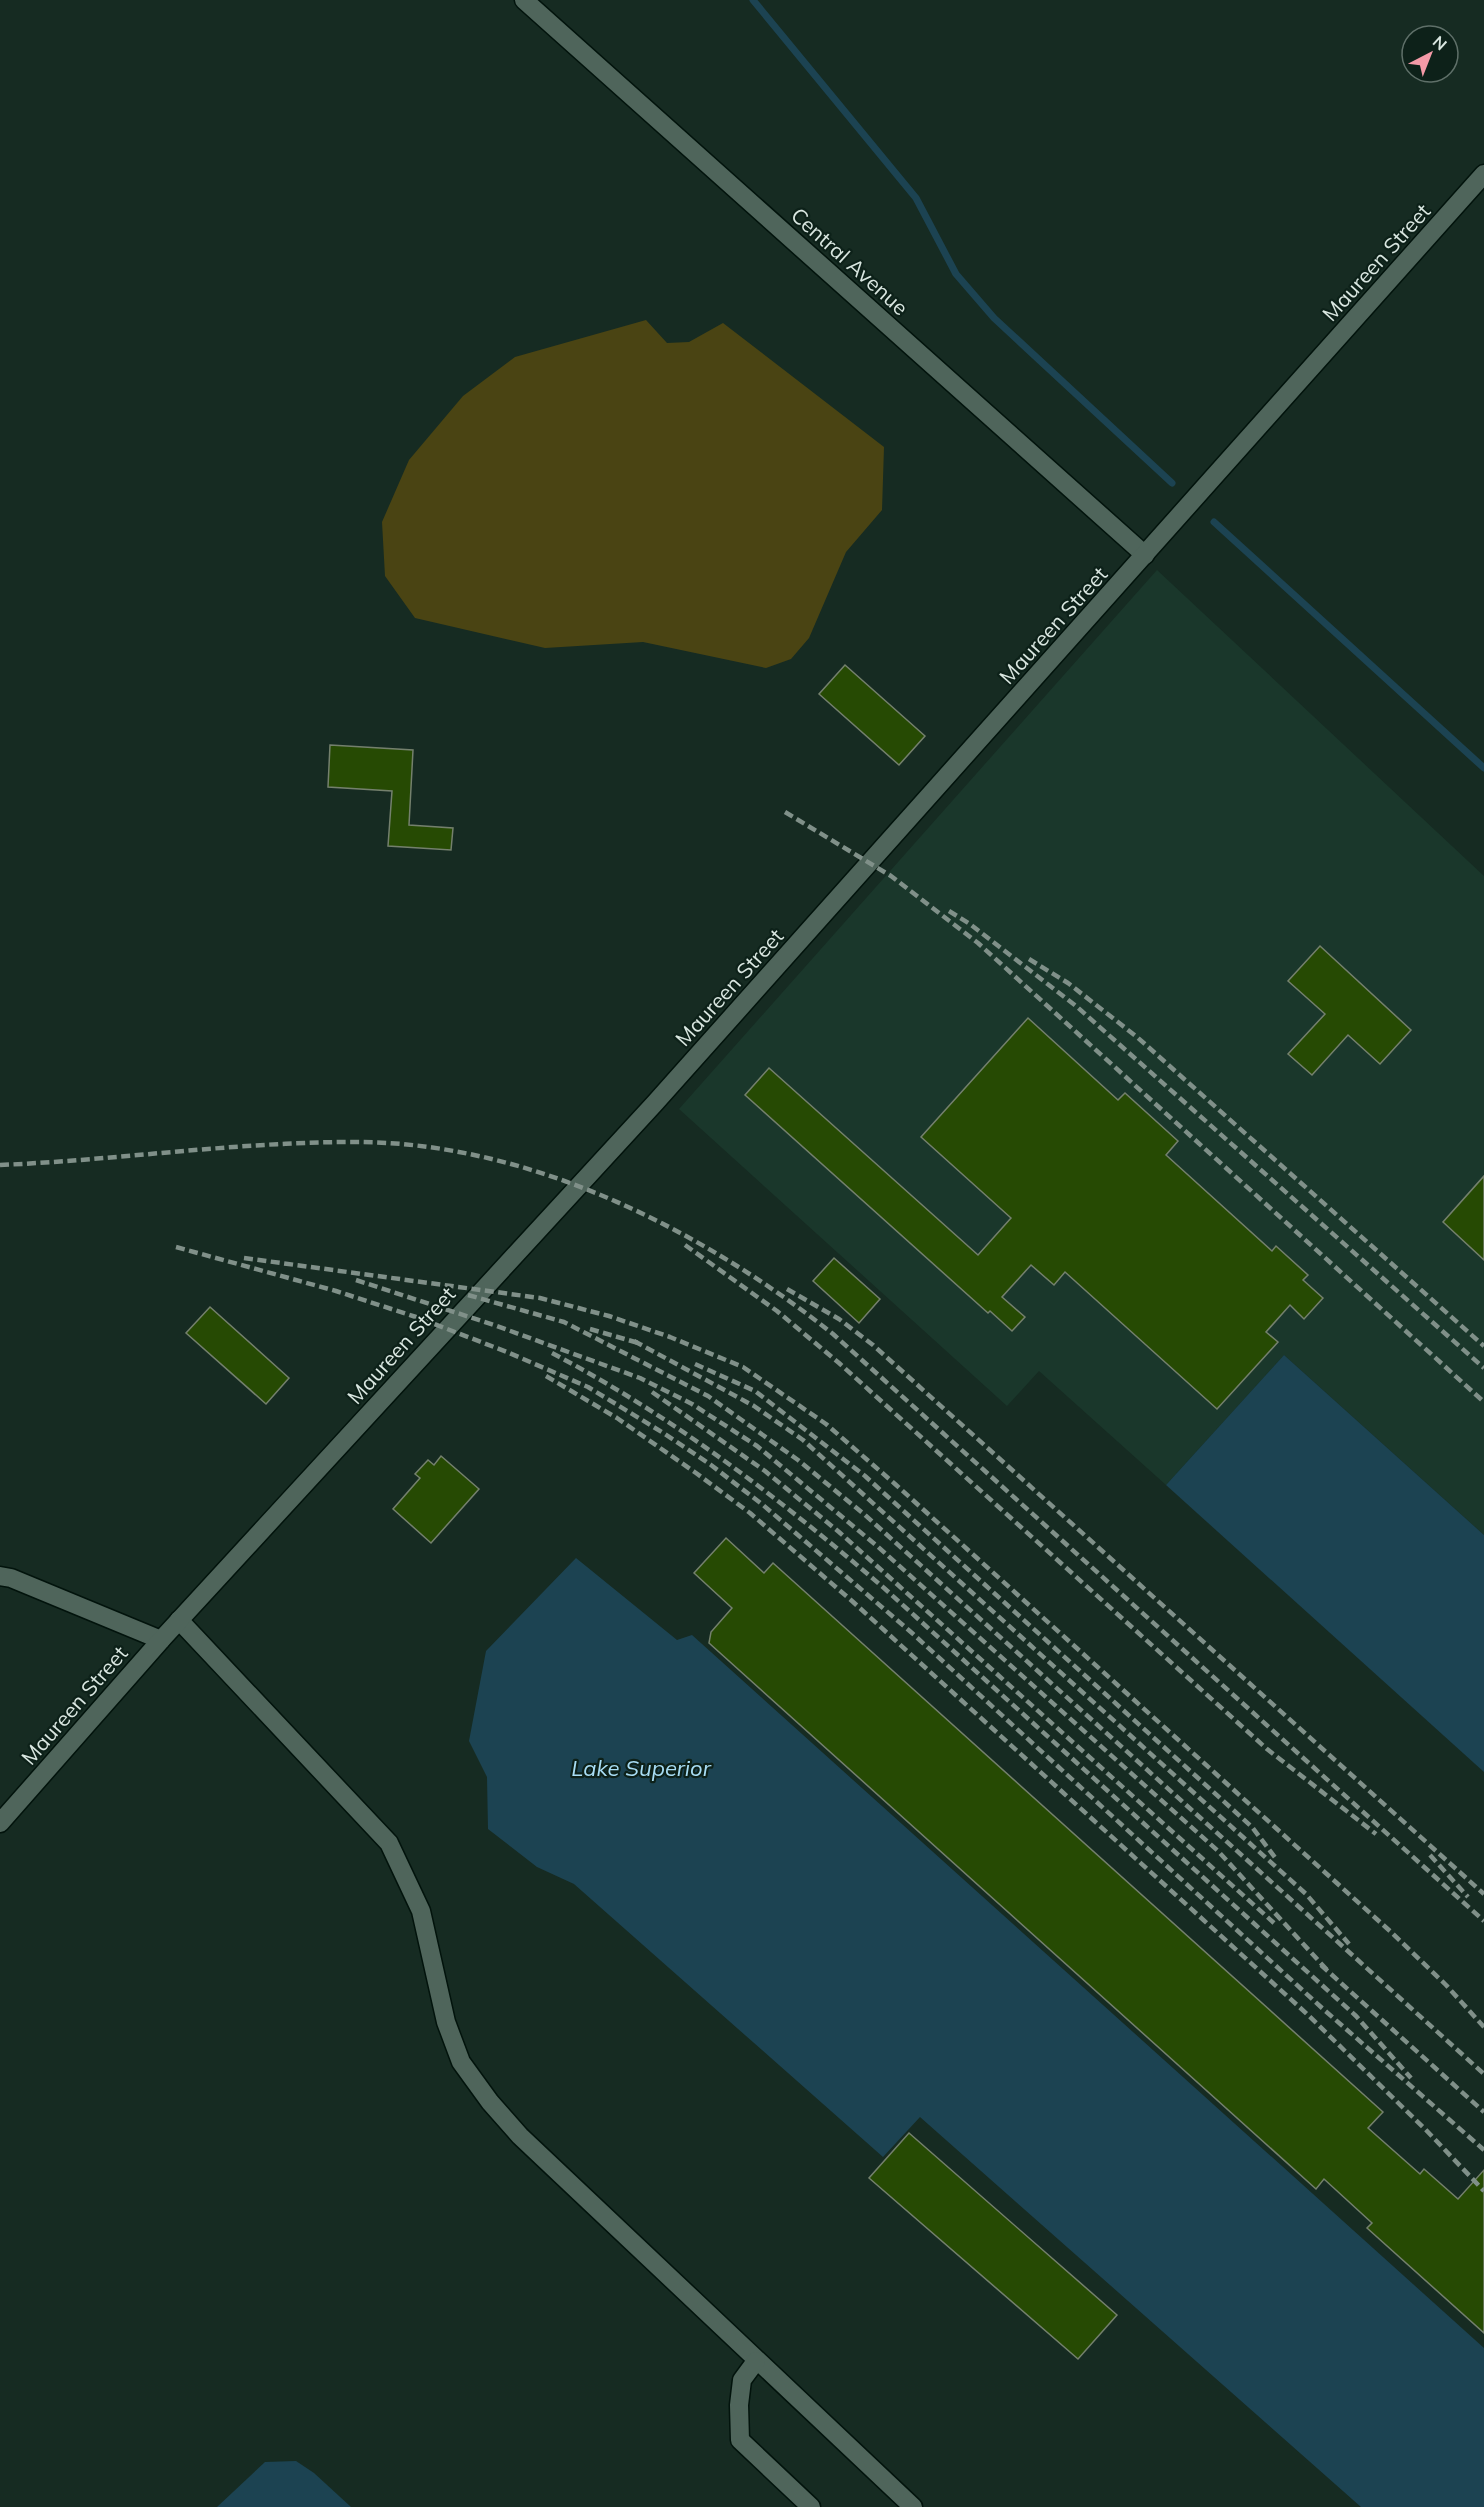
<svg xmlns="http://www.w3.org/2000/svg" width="1484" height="2507" viewBox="0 0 1484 2507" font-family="Mulish,sans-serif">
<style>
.built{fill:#1a372b}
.green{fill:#4a4413}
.water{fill:#1c4352}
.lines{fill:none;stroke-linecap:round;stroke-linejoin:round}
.stream{stroke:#1c4352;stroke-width:7}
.building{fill:#264a03;stroke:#74806d;stroke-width:1.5}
.minor-casing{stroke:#02130c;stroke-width:21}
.minor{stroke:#4f655b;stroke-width:18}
.rail{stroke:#809089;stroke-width:4.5;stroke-dasharray:9 4.5;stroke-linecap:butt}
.labels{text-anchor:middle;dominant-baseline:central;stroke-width:4.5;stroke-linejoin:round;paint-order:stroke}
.street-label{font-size:21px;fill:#dae7e1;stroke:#0d2119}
.water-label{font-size:22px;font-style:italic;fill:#a8ddf4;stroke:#0d2119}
</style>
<rect width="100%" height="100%" fill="#162b22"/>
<path class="built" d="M1157,570L1484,876V1535L1284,1355L1166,1485L1039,1371L1007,1406L679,1109Z"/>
<path class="green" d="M646,320L667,343L689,342L723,323L884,447L882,510L846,552L809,638L791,659L766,668L643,642L545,648L415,618L385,576L382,522L409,460L463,396L515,357Z"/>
<g class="water">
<path d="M1284,1355L1484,1535V1772L1166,1485Z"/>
<path d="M576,1558L677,1640L692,1635L1484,2348V2507H1361L920,2117L883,2157L574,1884L537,1867L488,1829L487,1777L469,1741L486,1651Z"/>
<path d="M296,2461L314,2473L351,2507H217L265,2462Z"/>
</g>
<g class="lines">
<g class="stream">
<path d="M753,0L916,198L956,274L994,318L1172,483"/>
<path d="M1214,522L1484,768"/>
</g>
</g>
<g class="building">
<path d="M845,665L925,736L899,765L819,694Z"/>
<path d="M330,745L413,750L409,825L453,828L451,850L388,846L392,791L328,787Z"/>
<path d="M1320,946L1411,1030L1380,1064L1348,1035L1312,1075L1288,1054L1325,1014L1288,981Z"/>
<path d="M1028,1018L1118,1100L1125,1093L1178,1141L1166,1155L1272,1251L1276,1246L1308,1275L1303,1280L1323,1298L1304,1319L1290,1305L1266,1332L1278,1342L1217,1409L1065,1272L1054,1285L1031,1265L1002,1297L1025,1317L1012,1331L990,1311L988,1313L745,1095L769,1068L978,1255L1011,1218L921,1137Z"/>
<path d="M1484,1176V1260L1443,1222Z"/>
<path d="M834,1258L880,1299L859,1323L813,1281Z"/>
<path d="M210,1307L289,1378L266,1404L186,1333Z"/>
<path d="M441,1456L479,1489L431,1543L393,1509L420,1478L415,1474L428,1460L434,1465Z"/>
<path d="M726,1538L764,1573L773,1563L1383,2112L1368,2128L1420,2174L1424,2169L1458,2199L1484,2170V2333L1367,2228L1372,2223L1324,2179L1316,2189L709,1643L711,1632L732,1608L694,1573Z"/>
<path d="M909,2133L1117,2315L1078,2359L869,2178Z"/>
</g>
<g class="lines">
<defs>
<g id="minor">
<path d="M524,0L1145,555"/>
<path d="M0,1576L11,1578L161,1640"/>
<path d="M179,1620L389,1843L421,1911L446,2022L461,2062L490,2102L520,2136L913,2507"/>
<path d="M0,1823L161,1640L655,1103L1484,174"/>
<path d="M756,2361L742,2380L739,2405L740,2440L811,2507"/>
</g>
</defs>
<use href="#minor" class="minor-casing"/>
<use href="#minor" class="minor"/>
<g class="rail">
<path d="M785,812L891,876L978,943L1484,1402"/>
<path d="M949,911L970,924L1076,1006L1484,1368"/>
<path d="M1029,959L1068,983L1137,1037L1484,1346"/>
<path d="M0,1165C118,1160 235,1142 353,1142C526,1141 701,1229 833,1334L1484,1921"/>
<path d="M685,1245L777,1311L839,1363L1267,1749L1376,1834"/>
<path d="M176,1247L336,1291L416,1317L507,1352L588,1387L665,1434L711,1465L763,1505L912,1633L1322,2008L1484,2150"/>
<path d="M244,1258L540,1298L609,1316L670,1337L743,1367L826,1424L895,1484L1391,1932L1446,1985L1484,2027"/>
<path d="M356,1280L494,1325L640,1378L692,1404L757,1446L877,1546L1218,1851L1328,1971"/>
<path d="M787,1289L839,1319L873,1345L1484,1894"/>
<path d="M468,1295L564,1322L708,1396L798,1460L865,1515L1484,2074"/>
<path d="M590,1329L642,1344"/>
<path d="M634,1341L754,1406L803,1440L1306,1894L1349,1944"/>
<path d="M552,1353C675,1418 779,1498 884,1588L1356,2016L1411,2078"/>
<path d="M695,1364L755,1391L865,1476L1252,1827L1277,1860"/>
<path d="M546,1376L617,1418L696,1473L750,1513L852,1601L1307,2014L1426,2130L1484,2191"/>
<path d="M652,1392L765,1471L839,1532L1274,1923"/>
<path d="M1430,1855L1468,1897"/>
<path d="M1321,1965L1484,2112"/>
</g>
</g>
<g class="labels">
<g class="street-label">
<text transform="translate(850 261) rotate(42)">Central Avenue</text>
<text transform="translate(1376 262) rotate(-48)">Maureen Street</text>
<text transform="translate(1053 625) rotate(-48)">Maureen Street</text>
<text transform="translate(729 987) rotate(-48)">Maureen Street</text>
<text transform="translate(401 1345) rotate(-48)">Maureen Street</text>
<text transform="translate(74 1705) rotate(-49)">Maureen Street</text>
</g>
<g class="water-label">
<text x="641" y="1768">Lake Superior</text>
</g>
</g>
<g transform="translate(1430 54) rotate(42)"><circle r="28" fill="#0d2119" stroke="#5f7069" stroke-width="1.5"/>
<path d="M0-4.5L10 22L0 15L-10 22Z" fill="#f49aa7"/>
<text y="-9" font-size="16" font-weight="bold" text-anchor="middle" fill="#dae7e1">N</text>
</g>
</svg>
